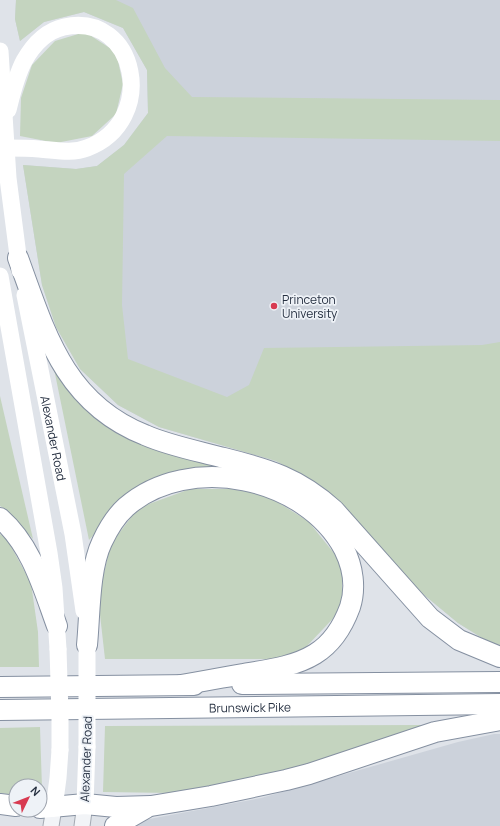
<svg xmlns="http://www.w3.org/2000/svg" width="500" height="826" viewBox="0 0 500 826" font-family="Manrope,sans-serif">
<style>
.built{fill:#ccd2db}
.green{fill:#c4d4bf}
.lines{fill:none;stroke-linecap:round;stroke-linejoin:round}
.tertiary-casing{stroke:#a4aab3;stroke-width:17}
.trunk-casing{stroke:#8590a1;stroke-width:22}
.tertiary{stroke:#f2f4f7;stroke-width:15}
.secondary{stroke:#fff;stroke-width:17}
.trunk{stroke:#fff;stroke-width:20}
.secondary-bridge{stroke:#fff;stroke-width:17}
.poi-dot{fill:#d83a51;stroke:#eef2f7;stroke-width:1.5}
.labels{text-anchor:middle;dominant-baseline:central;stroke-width:3.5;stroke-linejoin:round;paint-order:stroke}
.poi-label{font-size:12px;fill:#263041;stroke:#eef2f7;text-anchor:start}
.street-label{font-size:12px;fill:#263041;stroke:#eef2f7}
</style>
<rect width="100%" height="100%" fill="#dfe3e9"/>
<g class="built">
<path d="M16,0H500V645L487,641L458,623L423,594L320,485L276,461L159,427L118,405L80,369L56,327L42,285L23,165L76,169L97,166L124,145L148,113L147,70L123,28L84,12L44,22L20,41L15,19Z"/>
<path d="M494,734H500V826H132L144,820L261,798L458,742Z"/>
</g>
<g class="green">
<path d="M16,0H116L133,8L165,68L192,97L500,100V141L167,136L124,174L122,305L128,359L227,397L249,385L264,348L482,345L500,342V645L487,641L458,623L423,594L320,485L276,461L159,427L118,405L80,369L56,327L42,285L23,165L76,169L97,166L124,145L148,113L147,70L123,28L84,12L44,22L20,41L15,19Z"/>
<path d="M85,32L116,52L123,84L116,114L92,136L56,143L20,136L21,98L32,65L55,41Z"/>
<path d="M53,364L122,433L222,466L131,494L89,540Z"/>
<path d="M0,396L33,539L3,508L0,506Z"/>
<path d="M190,489H231L266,495L308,521L342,563V609L307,646L290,659H105L98,597L111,544L138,508Z"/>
<path d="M0,534L7,539L31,583L38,632L39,667H0Z"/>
<path d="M425,725L310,766L173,793L103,792L105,726Z"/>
<path d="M40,727L42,788L40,790V786H16V795L0,793V728Z"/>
</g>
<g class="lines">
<defs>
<g id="tertiary">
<path d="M51,826L54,808"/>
<path d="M82,826L85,804"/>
</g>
<g id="trunk">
<path d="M18,258C45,332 64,403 145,435C170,446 198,451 224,458C268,469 299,478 334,510L430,618L459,640L500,657"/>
<path d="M0,518C32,546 43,588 57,626"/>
<path d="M87,645C90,615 89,569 102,542C108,529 116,516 126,507C189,452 306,477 344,549C353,567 356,588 350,607C343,626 333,643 315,654C294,667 267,670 243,674C222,678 202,681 181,685"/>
<path d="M242,684L500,682"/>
<path d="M0,687L194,685"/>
<path id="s2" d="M0,710L500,704"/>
<path d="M0,804L16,806"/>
<path d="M40,808L85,804L116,807L151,806L211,796L286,780L309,774L435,732L500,720"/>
<path d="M115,826L146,808"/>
</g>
</defs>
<use href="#tertiary" class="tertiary-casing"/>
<use href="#trunk" class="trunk-casing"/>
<use href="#tertiary" class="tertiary"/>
<g class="secondary">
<path d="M0,51L8,178L20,271"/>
<path d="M6,148C17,148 28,148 39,149C55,150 72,154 87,148C159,121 137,11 64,27C46,31 33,45 24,61C16,76 12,94 8,110"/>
<path d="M0,276L49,553L54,588L58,649"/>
<path id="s1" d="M25,295L73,534L84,611"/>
<path d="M85,804L87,747"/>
<path d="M54,808L58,778L60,750"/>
</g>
<use href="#trunk" class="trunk"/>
<g class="secondary-bridge">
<path d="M87,645V747"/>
<path d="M58,649L60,715V750"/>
</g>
</g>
<circle class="poi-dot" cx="274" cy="306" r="4"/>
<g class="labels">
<g class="poi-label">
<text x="282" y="299">Princeton<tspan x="282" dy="14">University</tspan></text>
</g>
<g class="street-label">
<text stroke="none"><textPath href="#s1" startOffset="146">Alexander Road</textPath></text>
<text stroke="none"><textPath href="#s2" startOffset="250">Brunswick Pike</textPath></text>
<text transform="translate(86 759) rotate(-88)">Alexander Road</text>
</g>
</g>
<g transform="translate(28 798) rotate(47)"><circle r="19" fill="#eef2f7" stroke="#9ea4ae"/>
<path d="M0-3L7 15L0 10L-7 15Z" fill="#d83a51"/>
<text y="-6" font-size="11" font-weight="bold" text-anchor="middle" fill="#263041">N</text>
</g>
</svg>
